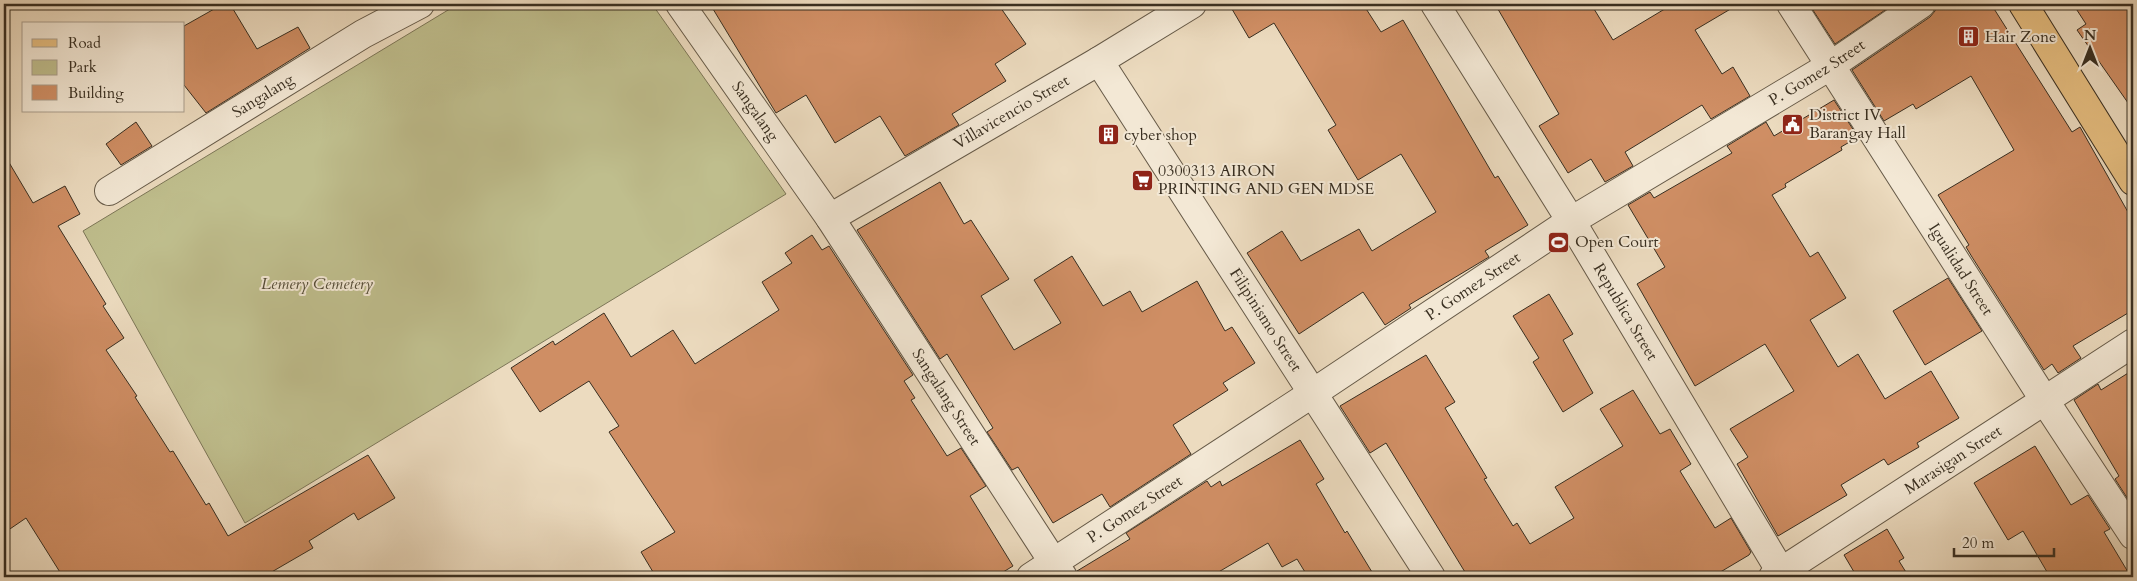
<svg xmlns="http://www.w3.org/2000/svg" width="2137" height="581" viewBox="0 0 2137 581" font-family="Cardo,serif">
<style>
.green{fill:#bfbe8d;stroke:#7c7657}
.building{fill:#cf8e64;stroke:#392f21}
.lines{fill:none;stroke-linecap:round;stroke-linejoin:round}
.minor-casing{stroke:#665a48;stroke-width:30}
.major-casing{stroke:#392f21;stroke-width:30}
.minor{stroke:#f3e8d5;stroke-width:28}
.major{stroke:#e6be80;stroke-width:28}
.labels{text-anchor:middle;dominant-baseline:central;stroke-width:4;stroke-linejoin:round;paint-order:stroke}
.poi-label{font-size:16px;fill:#392f21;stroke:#f3e8d5;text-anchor:start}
.street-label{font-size:16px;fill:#392f21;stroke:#f3e8d5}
.park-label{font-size:16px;font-style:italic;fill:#544c37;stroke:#f3e8d5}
</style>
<rect width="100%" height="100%" fill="#ecdbbf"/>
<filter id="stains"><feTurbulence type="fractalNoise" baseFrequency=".004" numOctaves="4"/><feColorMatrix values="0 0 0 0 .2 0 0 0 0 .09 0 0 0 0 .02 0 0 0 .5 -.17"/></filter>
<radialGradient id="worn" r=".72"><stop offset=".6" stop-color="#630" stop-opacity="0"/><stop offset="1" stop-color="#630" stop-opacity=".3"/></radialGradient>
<path class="green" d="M458,4H652L786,194L245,523L83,231Z"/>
<g class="building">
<path d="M223,4H230L257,49L298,27L310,48L206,113L184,85V26Z"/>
<path d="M710,4H998L1026,44L995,64L1006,81L952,114L959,125L905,156L880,116L835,143L806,95L776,113Z"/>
<path d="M1229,4H1363L1381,32L1403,20L1495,178L1498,176L1528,225L1485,251L1489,257L1409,305L1411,308L1385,325L1363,292L1299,334L1247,253L1282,231L1301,261L1359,229L1372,251L1436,212L1401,154L1358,180L1328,130L1336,125L1274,23L1249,38Z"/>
<path d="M1495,4H1591L1613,40L1673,4H1739L1695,30L1722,74L1733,67L1750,96L1711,119L1702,105L1625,152L1633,166L1605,182L1591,159L1568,173L1539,126L1559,114Z"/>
<path d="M1809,4H1894L1835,44Z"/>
<path d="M1936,4H1991L2072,132L2080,127L2133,221V310L2073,346L2081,358L2058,373L2052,364L2044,370L1972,257L1966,247L1969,245L1938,195L2014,150L1971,76L1916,109L1913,104L1884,121L1852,70L1930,17L1935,11Z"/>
<path d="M2073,4H2133V110L2077,30L2086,24Z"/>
<path d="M1834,100L1858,137L1841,147L1842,150L1785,184L1786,187L1772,195L1810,257L1818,252L1846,298L1810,320L1838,367L1858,354L1885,399L1931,371L1959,418L1917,443L1919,447L1888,465L1884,459L1841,485L1847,495L1778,536L1737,464L1748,457L1730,429L1794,391L1765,344L1695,386L1637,284L1665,267L1628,205L1650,192L1654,198L1732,153L1727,146L1766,122L1774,136Z"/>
<path d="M136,122L152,146L121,165L106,144Z"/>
<path d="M4,154L33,203L65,186L80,214L58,226L106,304L103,306L124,338L106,350L137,396L135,397L170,452L173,451L206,505L209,503L228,536L368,455L395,498L358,520L354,513L309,541L313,548L263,577H63L26,518L4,533Z"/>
<path d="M940,182L964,224L971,220L1009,279L981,296L1014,350L1061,323L1034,280L1072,256L1103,306L1130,291L1142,312L1197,281L1225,331L1232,327L1255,363L1223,383L1228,390L1173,425L1191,454L1110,507L1102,494L1053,523L1018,467L1012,470L987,432L993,428L947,354L940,359L857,230Z"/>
<path d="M812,235L822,250L829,246L913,375L904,381L915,398L911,400L947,456L961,448L986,486L970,496L1013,566L995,577H656L641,552L675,532L609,432L619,426L589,381L540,412L511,368L553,341L555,345L604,313L631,357L673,330L695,364L779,310L762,282L792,263L785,253Z"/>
<path d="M1948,278L1982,331L1925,365L1893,311Z"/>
<path d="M1549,294L1573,334L1563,340L1593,393L1563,412L1533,362L1539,358L1513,316Z"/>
<path d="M1426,355L1455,402L1445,408L1487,478L1484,479L1513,526L1517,523L1530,544L1574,518L1555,487L1623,446L1600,409L1633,390L1660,434L1670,429L1691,464L1680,471L1715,528L1731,518L1751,552L1749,555L1712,577H1468L1386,443L1370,453L1340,406Z"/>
<path d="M2133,370V507L2115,479L2119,476L2074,400L2098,384L2101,390Z"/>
<path d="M1300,440L1324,479L1316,484L1345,533L1347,531L1375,577H1308L1297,559L1282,567L1268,543L1210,577H1078L1077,571L1130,539L1126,533L1207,481L1211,487L1220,481L1222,486Z"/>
<path d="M2035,446L2071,505L2088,495L2110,529L2104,532L2131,577H2050L2023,531L2008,540L1974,483Z"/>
<path d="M1887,529L1904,558L1899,561L1909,577H1857L1844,555Z"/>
</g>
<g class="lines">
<defs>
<g id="minor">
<path id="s1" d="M680,4L830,218L1063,577"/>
<path id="s2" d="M1435,4L1571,221L1781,572"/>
<path id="s3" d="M1791,4L2045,401L2133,535"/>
<path id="s4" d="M1099,61L1431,577"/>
<path id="s5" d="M109,191L363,34L420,4"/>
<path id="s6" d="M830,218L1099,61L1192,4"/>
<path id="s7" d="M1031,577L1313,393L1571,221L1830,66L1921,4"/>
<path id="s8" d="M1773,577L2133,343"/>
</g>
<path id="major" d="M2023,4L2133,181"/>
</defs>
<use href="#minor" class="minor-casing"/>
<use href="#major" class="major-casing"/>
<use href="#minor" class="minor"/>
<use href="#major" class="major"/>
</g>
<defs>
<symbol id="building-square" viewBox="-11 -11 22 22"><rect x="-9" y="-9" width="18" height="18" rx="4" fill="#8f2418" stroke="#f3e8d5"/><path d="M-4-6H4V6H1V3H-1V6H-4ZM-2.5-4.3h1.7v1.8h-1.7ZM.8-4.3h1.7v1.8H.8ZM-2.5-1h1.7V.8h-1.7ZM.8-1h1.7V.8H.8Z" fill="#fff"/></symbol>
<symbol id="civic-square" viewBox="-11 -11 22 22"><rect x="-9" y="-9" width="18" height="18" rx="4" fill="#8f2418" stroke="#f3e8d5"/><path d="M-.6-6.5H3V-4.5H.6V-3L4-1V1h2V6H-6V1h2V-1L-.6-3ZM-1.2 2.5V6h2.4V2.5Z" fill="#fff"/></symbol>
<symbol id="supermarket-square" viewBox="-11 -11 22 22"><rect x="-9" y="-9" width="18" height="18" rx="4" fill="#8f2418" stroke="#f3e8d5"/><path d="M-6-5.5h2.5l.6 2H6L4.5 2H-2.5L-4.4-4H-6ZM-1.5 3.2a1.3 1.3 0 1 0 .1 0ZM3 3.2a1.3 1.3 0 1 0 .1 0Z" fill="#fff"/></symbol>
<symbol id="stadium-square" viewBox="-11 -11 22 22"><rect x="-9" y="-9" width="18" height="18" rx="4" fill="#8f2418" stroke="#f3e8d5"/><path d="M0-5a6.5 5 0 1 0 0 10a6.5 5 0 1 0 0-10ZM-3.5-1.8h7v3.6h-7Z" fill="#fff"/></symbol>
</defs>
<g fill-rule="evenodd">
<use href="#building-square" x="1956" y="24" width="25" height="25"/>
<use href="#civic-square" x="1780" y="112" width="25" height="25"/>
<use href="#building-square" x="1096" y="122" width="25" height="25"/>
<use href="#supermarket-square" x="1130" y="168" width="25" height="25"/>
<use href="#stadium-square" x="1546" y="230" width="25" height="25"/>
</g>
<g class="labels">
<g class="poi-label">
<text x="1985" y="37">Hair Zone</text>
<text x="1809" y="115">District IV<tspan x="1809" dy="18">Barangay Hall</tspan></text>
<text x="1124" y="135">cyber shop</text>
<text x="1158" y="171">0300313 AIRON<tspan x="1158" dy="18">PRINTING AND GEN MDSE</tspan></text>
<text x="1575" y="242">Open Court</text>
</g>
<g class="street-label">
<text stroke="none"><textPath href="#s7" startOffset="934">P. Gomez Street</textPath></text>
<text stroke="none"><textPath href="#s5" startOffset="181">Sangalang</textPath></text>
<text stroke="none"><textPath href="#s1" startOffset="131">Sangalang</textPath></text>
<text stroke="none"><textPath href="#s6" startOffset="210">Villavicencio Street</textPath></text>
<text stroke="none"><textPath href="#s3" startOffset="315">Igualidad Street</textPath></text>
<text stroke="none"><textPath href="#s7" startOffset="529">P. Gomez Street</textPath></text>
<text stroke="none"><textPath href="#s2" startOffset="362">Republica Street</textPath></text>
<text stroke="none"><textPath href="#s4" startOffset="308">Filipinismo Street</textPath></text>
<text stroke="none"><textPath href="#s1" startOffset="475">Sangalang Street</textPath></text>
<text stroke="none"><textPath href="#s8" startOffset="215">Marasigan Street</textPath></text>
<text stroke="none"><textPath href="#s7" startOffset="124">P. Gomez Street</textPath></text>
</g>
<g class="park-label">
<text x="317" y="284">Lemery Cemetery</text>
</g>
</g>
<rect width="2137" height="581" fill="none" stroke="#ecdbbf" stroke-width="20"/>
<rect x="5" y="5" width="2127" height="571" fill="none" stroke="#392f21" stroke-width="2.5"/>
<rect x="10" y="10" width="2117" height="561" fill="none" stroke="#392f21"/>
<rect x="22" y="22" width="162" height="90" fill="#f3e8d5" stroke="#a99e8d"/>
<rect x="32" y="39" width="25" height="8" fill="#e6be80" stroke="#a99e8d"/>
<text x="68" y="48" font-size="15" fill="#392f21">Road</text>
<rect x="32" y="60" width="25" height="15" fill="#bfbe8d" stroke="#a99e8d"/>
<text x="68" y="72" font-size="15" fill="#392f21">Park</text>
<rect x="32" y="85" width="25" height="15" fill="#cf8e64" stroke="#a99e8d"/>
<text x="68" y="98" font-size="15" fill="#392f21">Building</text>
<g transform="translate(2090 48)" stroke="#f3e8d5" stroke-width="4" paint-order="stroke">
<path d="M0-4L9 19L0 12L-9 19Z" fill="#392f21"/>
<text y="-8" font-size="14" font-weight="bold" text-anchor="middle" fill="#392f21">N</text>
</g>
<path d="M1954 548v8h100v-8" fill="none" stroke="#392f21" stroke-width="2.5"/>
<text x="1962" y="548" font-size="15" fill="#392f21" stroke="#f3e8d5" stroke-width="4" paint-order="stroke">20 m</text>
<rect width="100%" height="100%" filter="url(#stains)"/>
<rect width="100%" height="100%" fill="url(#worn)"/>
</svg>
